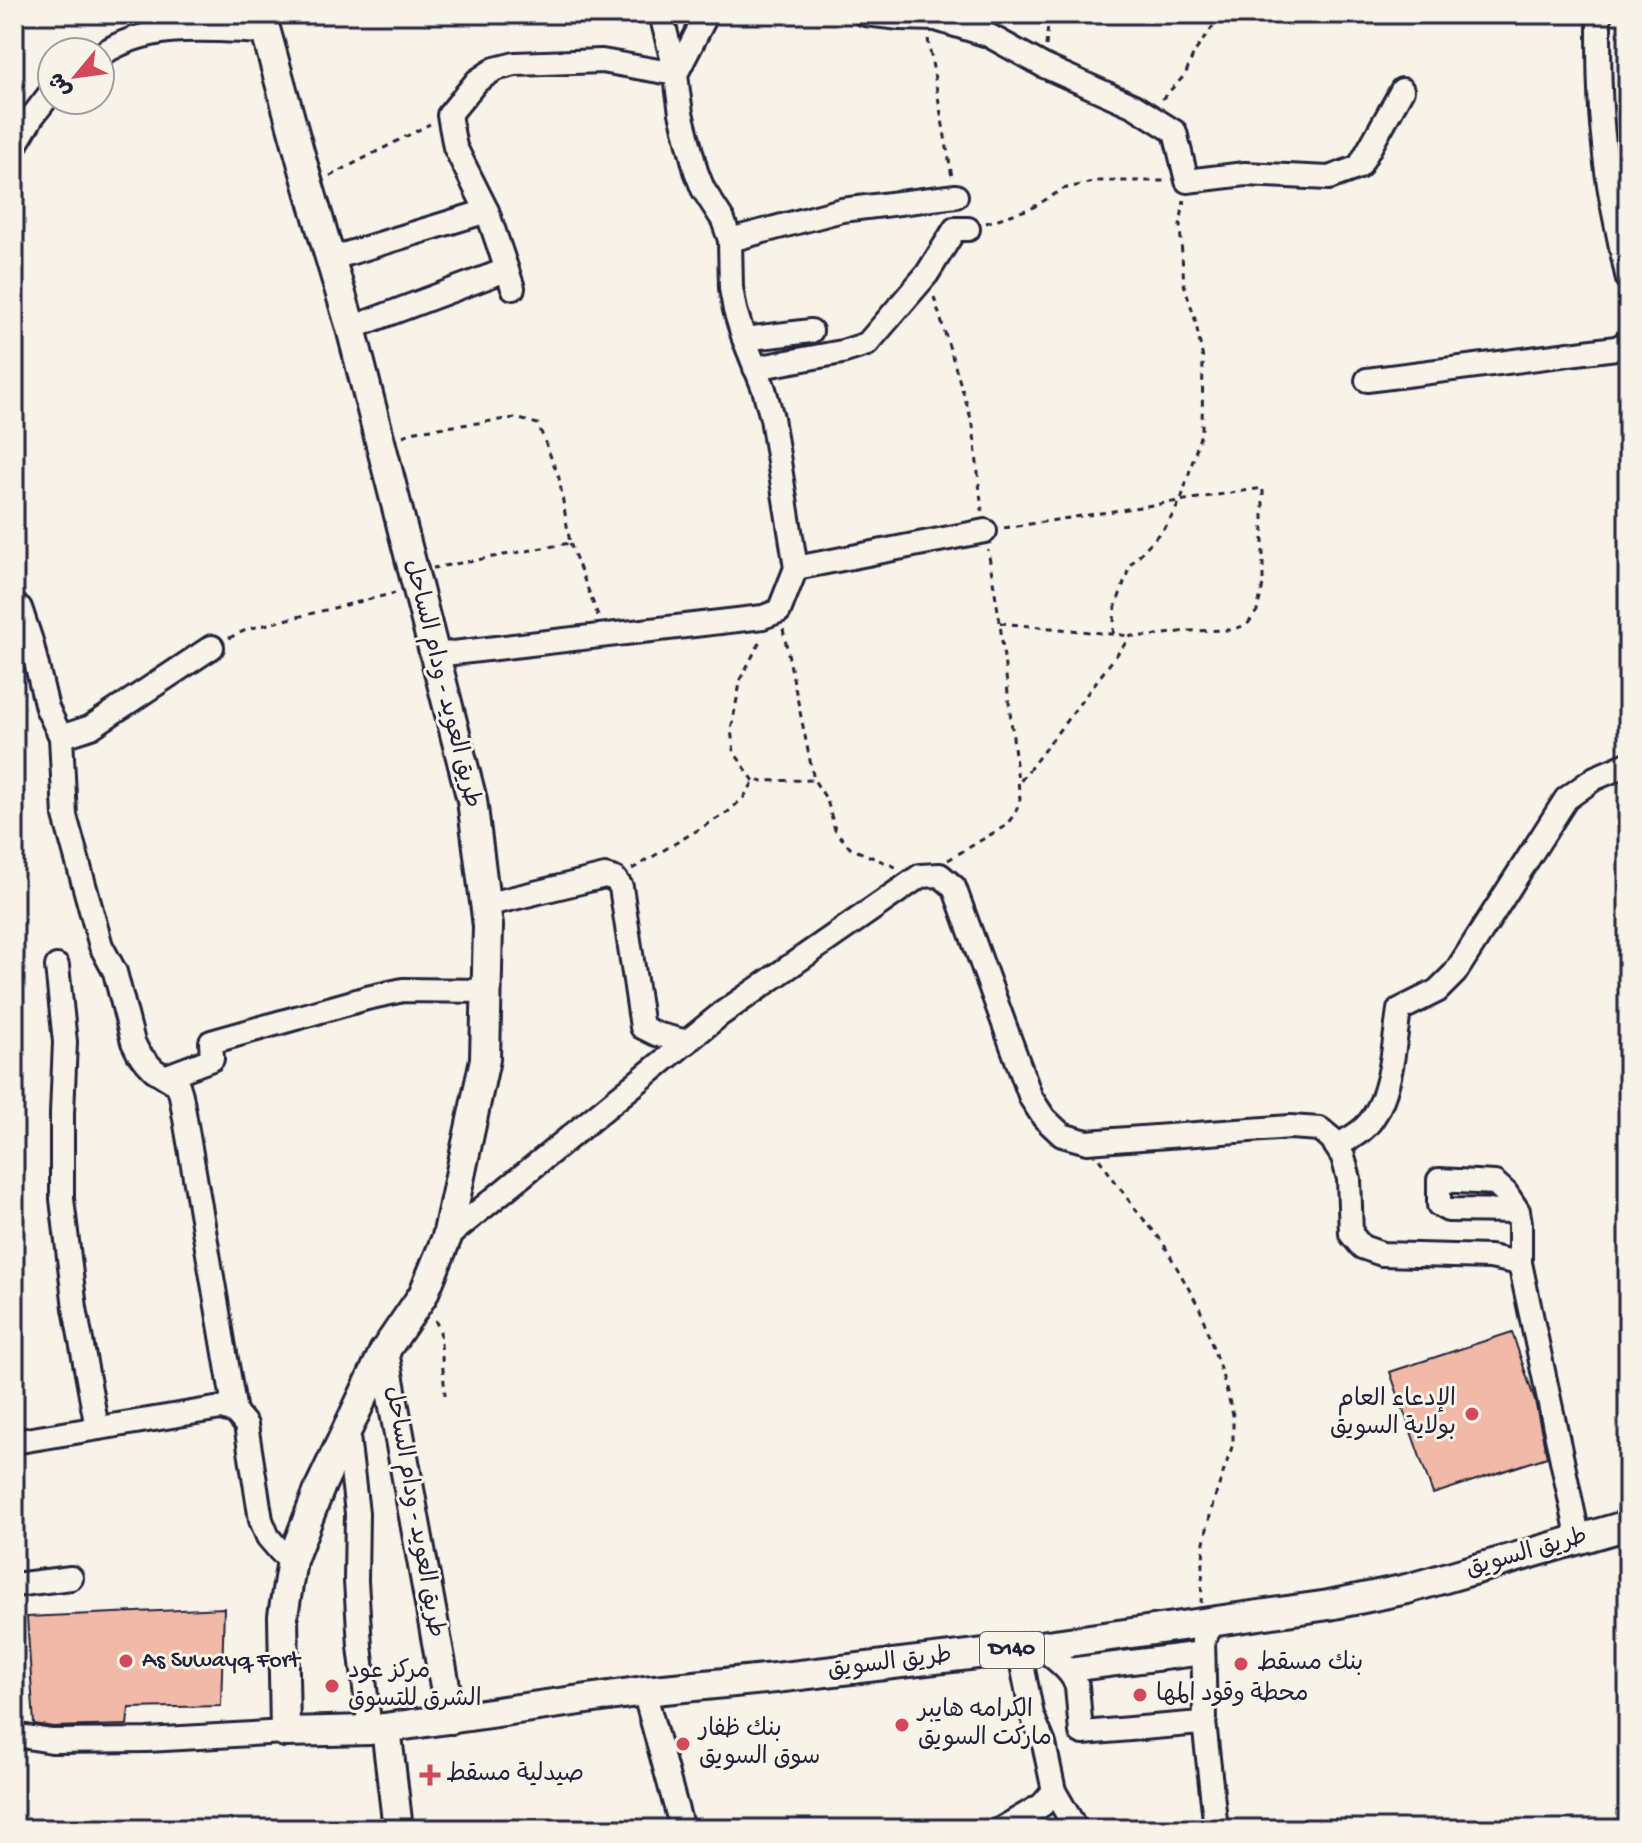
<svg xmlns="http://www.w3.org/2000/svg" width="1642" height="1843" viewBox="0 0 1642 1843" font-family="'Gochi Hand','Playpen Sans Arabic',sans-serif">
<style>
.building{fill:#f1b9a7;stroke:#22223b;stroke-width:2}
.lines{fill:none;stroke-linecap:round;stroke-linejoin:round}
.minor-casing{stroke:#22223b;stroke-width:28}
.major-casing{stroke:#22223b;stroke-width:34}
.path{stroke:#22223b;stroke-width:3;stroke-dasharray:6 6;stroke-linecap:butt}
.minor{stroke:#f7f3e8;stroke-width:22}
.major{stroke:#f7f3e8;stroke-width:28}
.poi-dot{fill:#d1495b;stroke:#f7f3e8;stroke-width:3}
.labels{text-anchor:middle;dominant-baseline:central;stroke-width:6;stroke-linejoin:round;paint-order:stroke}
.shield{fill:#f7f3e8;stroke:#62616f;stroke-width:2}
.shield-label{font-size:22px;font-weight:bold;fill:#22223b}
.street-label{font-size:24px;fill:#22223b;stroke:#f7f3e8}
.poi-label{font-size:24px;fill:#22223b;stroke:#f7f3e8;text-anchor:start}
</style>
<rect width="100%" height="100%" fill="#f7f3e8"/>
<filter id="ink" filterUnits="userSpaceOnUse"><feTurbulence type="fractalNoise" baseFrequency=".0125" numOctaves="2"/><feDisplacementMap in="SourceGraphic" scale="16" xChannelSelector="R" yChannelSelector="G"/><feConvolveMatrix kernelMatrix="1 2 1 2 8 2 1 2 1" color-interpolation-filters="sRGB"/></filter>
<g filter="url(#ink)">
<g class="building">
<path d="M1512,1332L1535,1401L1547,1457L1433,1494L1390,1372Z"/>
<path d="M224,1608L221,1706L129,1708L127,1725L53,1727L34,1724L27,1617Z"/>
</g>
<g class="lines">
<defs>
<g id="minor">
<path d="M865,14L900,18L936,19L988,35L1044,66L1134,106L1175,132L1187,181L1245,174L1329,178L1359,167L1402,90"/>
<path d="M1599,14C1599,58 1599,101 1604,145C1608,191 1619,236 1628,280"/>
<path d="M100,55C152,21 207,30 266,32"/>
<path d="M14,147L32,117L52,91"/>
<path d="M730,240L842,210L956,196"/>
<path d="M330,259L487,211"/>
<path d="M513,288L487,211L455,147L449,115L477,81L495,69L515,64L602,61L676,74L661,14"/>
<path d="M351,328L506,270"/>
<path d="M744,339L811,331"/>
<path d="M755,368L842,352L867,344L927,274L955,229H968"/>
<path d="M1367,380L1616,348L1628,342"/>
<path d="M796,568L985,531"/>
<path d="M14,609L20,608L31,641L47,708L61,737L65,816L101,946L115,972L133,1042L139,1054L154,1070L178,1085L181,1095L235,1412"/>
<path d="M436,655L763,617L779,611L796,568L772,418L764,389L744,339L735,310L731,288L730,240L723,220L703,189L696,171L681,113L678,92L676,74L707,14"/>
<path d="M61,737L91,727L212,647"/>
<path d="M485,905L605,876L615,879L621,887L642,1027L656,1034L687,1042"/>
<path d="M57,966L65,1042L62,1113V1199L75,1308L97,1428"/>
<path d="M167,1076L212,1059L211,1042L367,998L403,990L486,991"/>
<path d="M1336,1146C1349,1139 1363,1132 1372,1119C1392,1091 1394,1043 1399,1010L1437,991L1455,973L1566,799L1595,778L1628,764"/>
<path d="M1518,1211L1448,1210L1439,1205V1180L1495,1183L1506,1193L1518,1211L1520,1223V1263"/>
<path d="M447,1237L721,1014L920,876L940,875L954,887L1031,1098L1044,1118L1062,1135L1087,1142L1290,1127L1320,1129L1332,1139L1336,1146L1343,1157L1349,1179L1351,1234L1362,1247L1382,1254L1490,1257L1520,1263L1579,1540"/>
<path d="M347,1428L357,1513L356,1581L360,1646L370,1730"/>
<path d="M14,1442L221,1408L235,1412L246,1425L261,1520L268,1537L280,1551L292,1560"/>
<path d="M14,1585L71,1578"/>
<path d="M1040,1646C1053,1658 1071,1669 1077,1686L1081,1732L1083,1733L1201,1723L1204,1722L1205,1718L1203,1640L1215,1620"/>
<path d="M1068,1670L1203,1653"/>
<path d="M644,1691L682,1829"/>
<path d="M1204,1722L1216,1829"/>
<path d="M14,1735L52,1741L147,1740L285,1732"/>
<path d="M1054,1791L1076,1829"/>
<path d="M1001,1829L1042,1805L1054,1791L1044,1744L1032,1715L1019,1649"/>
</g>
<g id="major">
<path d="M261,14L309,187L351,328L472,800L488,926L485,1059L447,1237L423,1295L384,1352L321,1485L292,1560L283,1616L285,1732L370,1730L644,1691L775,1678L1019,1649L1329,1605L1407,1589L1628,1525"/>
<path d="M384,1352L451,1719"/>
<path d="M386,1728L398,1829"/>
</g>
</defs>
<use href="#minor" class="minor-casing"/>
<use href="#major" class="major-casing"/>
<g class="path">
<path d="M928,39L952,177"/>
<path d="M1046,46L1049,14"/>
<path d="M1162,99L1185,75L1194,53L1213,26L1226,14"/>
<path d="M330,176L430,124"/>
<path d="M986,223L1032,208L1063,189L1098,181H1166"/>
<path d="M934,297L973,425L982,511"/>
<path d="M403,436L416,431L515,418L538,424L559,478L570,543L433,568"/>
<path d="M1004,528L1263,488V585L1257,611L1247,625L1230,630L1187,631L1151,636H1131L1019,783"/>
<path d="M570,543L599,618"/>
<path d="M1000,623L1131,636"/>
<path d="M783,629L814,780L827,800L835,830L850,848L898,868"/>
<path d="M1113,634L1115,609L1130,565L1167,525L1181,500L1202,430L1203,359L1195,319L1184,284L1180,226L1184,200"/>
<path d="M229,638L248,629L395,593"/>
<path d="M754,781L734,752L731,730L741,678L762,638"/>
<path d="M948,860L1005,826L1015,814L1020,799L1000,623L988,550"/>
<path d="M632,869L728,812L744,797L754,781L814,780"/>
<path d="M1099,1159L1135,1209L1162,1241L1200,1309L1225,1384L1233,1415V1444L1213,1503L1204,1542L1201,1603"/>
<path d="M435,1320L440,1331L445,1395"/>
</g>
<use href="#minor" class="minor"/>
<use href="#major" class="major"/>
</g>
</g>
<g class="poi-dot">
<circle cx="1472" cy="1414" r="8"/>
<circle cx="126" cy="1661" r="8"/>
<circle cx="1241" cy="1664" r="8"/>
<circle cx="332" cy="1686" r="8"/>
<circle cx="1140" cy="1695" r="8"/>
<circle cx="902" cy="1725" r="8"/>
<circle cx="683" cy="1744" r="8"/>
<path d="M426 1763h8v8h8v8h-8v8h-8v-8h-8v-8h8z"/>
</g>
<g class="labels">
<rect class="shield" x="980" y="1632" width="64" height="36" rx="6"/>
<g class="shield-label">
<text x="1012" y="1650">D140</text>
</g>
<g class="street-label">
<text transform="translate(441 684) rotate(76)">طريق العويد - ودام الساحل</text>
<text transform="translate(413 1512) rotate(80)">طريق العويد - ودام الساحل</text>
<text transform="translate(1527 1554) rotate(-16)">طريق السويق</text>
<text transform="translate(890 1664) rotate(-7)">طريق السويق</text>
</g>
<g class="poi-label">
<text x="1456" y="1400" text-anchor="end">الإدعاء العام<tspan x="1456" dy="28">بولاية السويق</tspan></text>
<text x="142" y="1661">As Suwayq Fort</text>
<text x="1257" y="1664">بنك مسقط</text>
<text x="348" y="1672">مركز عود<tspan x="348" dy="28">الشرق للتسوق</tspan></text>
<text x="1156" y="1695">محطة وقود المها</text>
<text x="918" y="1711">الكرامه هايبر<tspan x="918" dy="28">ماركت السويق</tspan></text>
<text x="699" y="1730">بنك ظفار<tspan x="699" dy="28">سوق السويق</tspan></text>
<text x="446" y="1775">صيدلية مسقط</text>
</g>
</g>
<rect width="1642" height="1843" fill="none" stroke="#f7f3e8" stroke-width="48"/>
<rect x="24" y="24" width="1594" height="1795" fill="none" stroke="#22223b" stroke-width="3" filter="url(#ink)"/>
<g transform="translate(76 76) rotate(241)"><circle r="38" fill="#f7f3e8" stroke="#a29fa3" stroke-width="2"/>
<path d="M0-6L14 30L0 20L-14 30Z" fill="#d1495b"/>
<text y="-12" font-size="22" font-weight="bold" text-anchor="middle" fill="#22223b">ش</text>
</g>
</svg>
